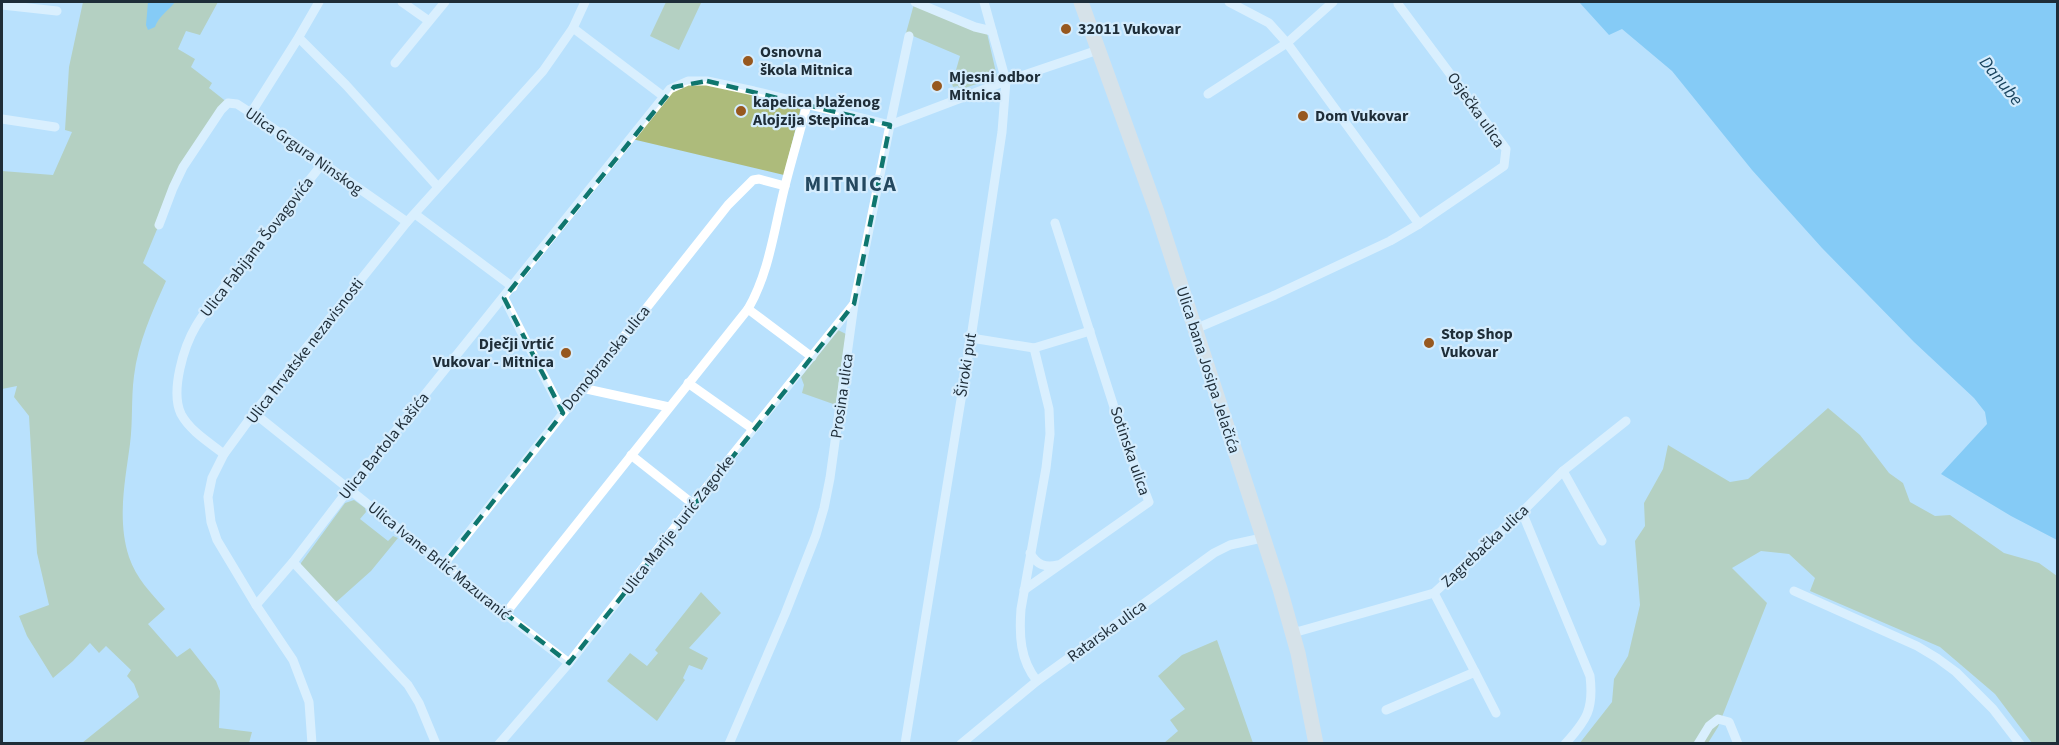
<svg xmlns="http://www.w3.org/2000/svg" width="2059" height="745" viewBox="0 0 2059 745" font-family="'Source Sans 3',sans-serif">
<style>
.green{fill:#adbb7b}
.water{fill:#46b0ee}
.lines{fill:none;stroke-linecap:round;stroke-linejoin:round}
.minor{stroke:#fff;stroke-width:9}
.primary{stroke:#f9e2d1;stroke-width:15}
.marked{fill:none;stroke:#0f766e;stroke-width:4.5;stroke-dasharray:12 8;stroke-linejoin:round}
.poi-dot{fill:#97581f;stroke:#d4ecfd;stroke-width:2}
.labels{text-anchor:middle;dominant-baseline:central;stroke-width:4.5;stroke-linejoin:round;paint-order:stroke}
.poi-label{font-size:16px;font-weight:bold;fill:#1e2d38;stroke:#d4ecfd;text-anchor:start}
.street-label{font-size:16px;fill:#1e2d38;stroke:#d4ecfd}
.water-label{font-size:18px;font-style:italic;fill:#1a455f;stroke:#d4ecfd}
.district-label{font-size:22px;font-weight:bold;letter-spacing:1.5px;fill:#24485f;stroke:#d4ecfd}
</style>
<rect width="100%" height="100%" fill="#b9e1fd"/>
<g class="green">
<path d="M83,2H218L200,35L186,31L178,49L195,59L191,67L212,83L209,88L228,103L183,167L143,263L166,281C152,312 138,343 134,376C131,399 133,422 130,444C125,482 117,520 129,557C136,578 151,593 165,609L148,624L177,657L190,648L216,681L220,691L219,728L252,732L249,743H82L139,697L134,684L127,676L131,670L106,646L99,653L90,643L73,661L53,678L27,636L19,616L49,605L37,553L29,416L14,397L17,386L2,389V171L53,175L72,132L65,130L69,67Z"/>
<path d="M666,2L701,3L679,50L650,36Z"/>
<path d="M914,4L987,33L997,77L959,90L958,86L953,87L952,84L960,56L906,33Z"/>
<path d="M706,83L801,107L784,175L632,139L669,93L682,85Z"/>
<path d="M838,330L846,334L836,405L802,393L804,385L801,377Z"/>
<path d="M1828,408L1860,435L1889,473L1903,483L1910,502L1935,516L1950,515L2004,553L2039,563L2057,576V743H2032L1995,694L1940,647L1810,591L1815,578L1789,554L1761,551L1732,568L1767,603L1718,727L1708,743L1579,744L1612,702L1614,679L1628,656L1640,605L1635,541L1645,526L1644,503L1663,469L1668,445L1730,482L1748,479Z"/>
<path d="M354,500L365,508L366,512L360,519L388,541L393,536L398,538L371,571L334,604L301,567V563L345,503Z"/>
<path d="M701,592L721,613L689,648L708,658L702,670L689,665L683,678L685,680L657,721L607,681L630,653L647,666L658,653L655,650Z"/>
<path d="M1217,640L1253,743H1164L1178,731L1170,720L1185,709L1158,676L1182,655Z"/>
</g>
<g class="water">
<path d="M148,2H175C169,10 158,17 155,27L148,30L146,25Z"/>
<path d="M1579,2H2057V540L2011,516L1941,474L1987,424L1985,412L1974,398L1914,342L1822,248L1752,170L1672,71L1622,29L1609,35Z"/>
</g>
<g class="lines">
<g class="minor">
<path d="M402,2L429,21"/>
<path d="M915,2L975,27L992,31"/>
<path d="M1229,2L1269,23L1287,43L1419,224"/>
<path d="M2,5L57,11"/>
<path d="M573,28L663,96"/>
<path d="M299,38L346,85L438,187"/>
<path d="M395,63L445,2"/>
<path d="M1208,94L1287,43L1333,2"/>
<path d="M251,113L297,40L319,2"/>
<path d="M2,119L55,127"/>
<path d="M415,214L513,287"/>
<path d="M159,225L173,188L183,167L221,110L228,103L237,104L251,113L407,222"/>
<path d="M504,298L563,413"/>
<path d="M748,309L812,357"/>
<path d="M1195,329L1275,295L1390,241L1419,224L1504,166L1506,149L1398,4"/>
<path d="M971,338L1034,348L1090,331"/>
<path d="M1034,348L1049,409L1050,434L1046,468L1021,609C1019,635 1020,660 1037,681"/>
<path d="M688,383L753,429"/>
<path d="M582,388L669,407"/>
<path d="M254,413L505,614L569,663"/>
<path d="M224,454C210,443 190,431 181,414C170,391 184,346 196,326C210,302 229,282 246,260C272,228 297,195 323,163"/>
<path d="M631,455L693,504"/>
<path d="M1563,471L1602,541"/>
<path d="M1522,512L1590,676C1594,709 1587,720 1565,744"/>
<path d="M1030,553C1037,565 1045,568 1058,565"/>
<path d="M293,562L408,685L419,703L436,744"/>
<path d="M443,565L728,205L753,180L759,179L785,186"/>
<path d="M1024,590L1149,502L1122,432L1055,223"/>
<path d="M1794,591L1917,646L1937,658L1956,672L1993,709L2020,744"/>
<path d="M256,605L293,562L349,489L670,89L688,81H707L754,91L890,125L1006,81L984,2"/>
<path d="M505,614L748,309C769,273 774,230 784,190C791,161 800,133 807,104"/>
<path d="M1292,631H1300L1434,593L1522,512L1563,471L1626,421"/>
<path d="M1475,672L1496,713"/>
<path d="M1386,710L1475,672L1434,593"/>
<path d="M312,744L309,702L293,660L256,605L217,540L211,522L208,497L212,478L224,454L254,413L407,222L543,71L573,28L585,2"/>
<path d="M499,744L569,663L693,504L853,305"/>
<path d="M729,744L785,614L816,535L824,508L830,478L854,304L890,125L909,36"/>
<path d="M905,744L971,338L1002,132L1006,81L1098,50"/>
<path d="M961,744L1037,681L1214,553L1230,545L1262,538"/>
<path d="M1698,744L1709,726L1718,719L1729,722L1738,744"/>
</g>
<path class="primary" d="M1081,2L1157,212L1280,589L1298,653L1316,744"/>
</g>
<path d="M0 0H2059V745H0ZM707,81L890,125L854,304L569,663L443,565L563,413L504,298L674,87Z" fill="#b9e1fd" fill-opacity=".55" fill-rule="evenodd"/>
<path class="marked" d="M707,81L890,125L854,304L569,663L443,565L563,413L504,298L674,87Z"/>
<g class="poi-dot">
<circle cx="1066" cy="29" r="6"/>
<circle cx="748" cy="61" r="6"/>
<circle cx="937" cy="86" r="6"/>
<circle cx="741" cy="111" r="6"/>
<circle cx="1303" cy="116" r="6"/>
<circle cx="1429" cy="343" r="6"/>
<circle cx="566" cy="353" r="6"/>
</g>
<g class="labels">
<g class="poi-label">
<text x="1078" y="29">32011 Vukovar</text>
<text x="760" y="52">Osnovna<tspan x="760" dy="18">škola Mitnica</tspan></text>
<text x="949" y="77">Mjesni odbor<tspan x="949" dy="18">Mitnica</tspan></text>
<text x="753" y="102">kapelica blaženog<tspan x="753" dy="18">Alojzija Stepinca</tspan></text>
<text x="1315" y="116">Dom Vukovar</text>
<text x="1441" y="334">Stop Shop<tspan x="1441" dy="18">Vukovar</tspan></text>
<text x="554" y="344" text-anchor="end">Dječji vrtić<tspan x="554" dy="18">Vukovar - Mitnica</tspan></text>
</g>
<g class="street-label">
<text transform="translate(1476 110) rotate(55)">Osječka ulica</text>
<text transform="translate(304 151) rotate(35)">Ulica Grgura Ninskog</text>
<text transform="translate(257 247) rotate(-52)">Ulica Fabijana Šovagovića</text>
<text transform="translate(305 351) rotate(-52)">Ulica hrvatske nezavisnosti</text>
<text transform="translate(606 358) rotate(-51)">Domobranska ulica</text>
<text transform="translate(966 365) rotate(-81)">Široki put</text>
<text transform="translate(1208 370) rotate(72)">Ulica bana Josipa Jelačića</text>
<text transform="translate(842 396) rotate(-82)">Prosina ulica</text>
<text transform="translate(384 446) rotate(-51)">Ulica Bartola Kašića</text>
<text transform="translate(1130 451) rotate(71)">Sotinska ulica</text>
<text transform="translate(678 525) rotate(-52)">Ulica Marije Jurić Zagorke</text>
<text transform="translate(1485 546) rotate(-43)">Zagrebačka ulica</text>
<text transform="translate(439 561) rotate(39)">Ulica Ivane Brlić Mazuranić</text>
<text transform="translate(1107 631) rotate(-36)">Ratarska ulica</text>
</g>
<g class="water-label">
<text transform="translate(2001 81) rotate(51)">Danube</text>
</g>
<g class="district-label">
<text x="851" y="184">MITNICA</text>
</g>
</g>
<rect width="2059" height="745" fill="none" stroke="#1e2d38" stroke-width="6"/>
</svg>
